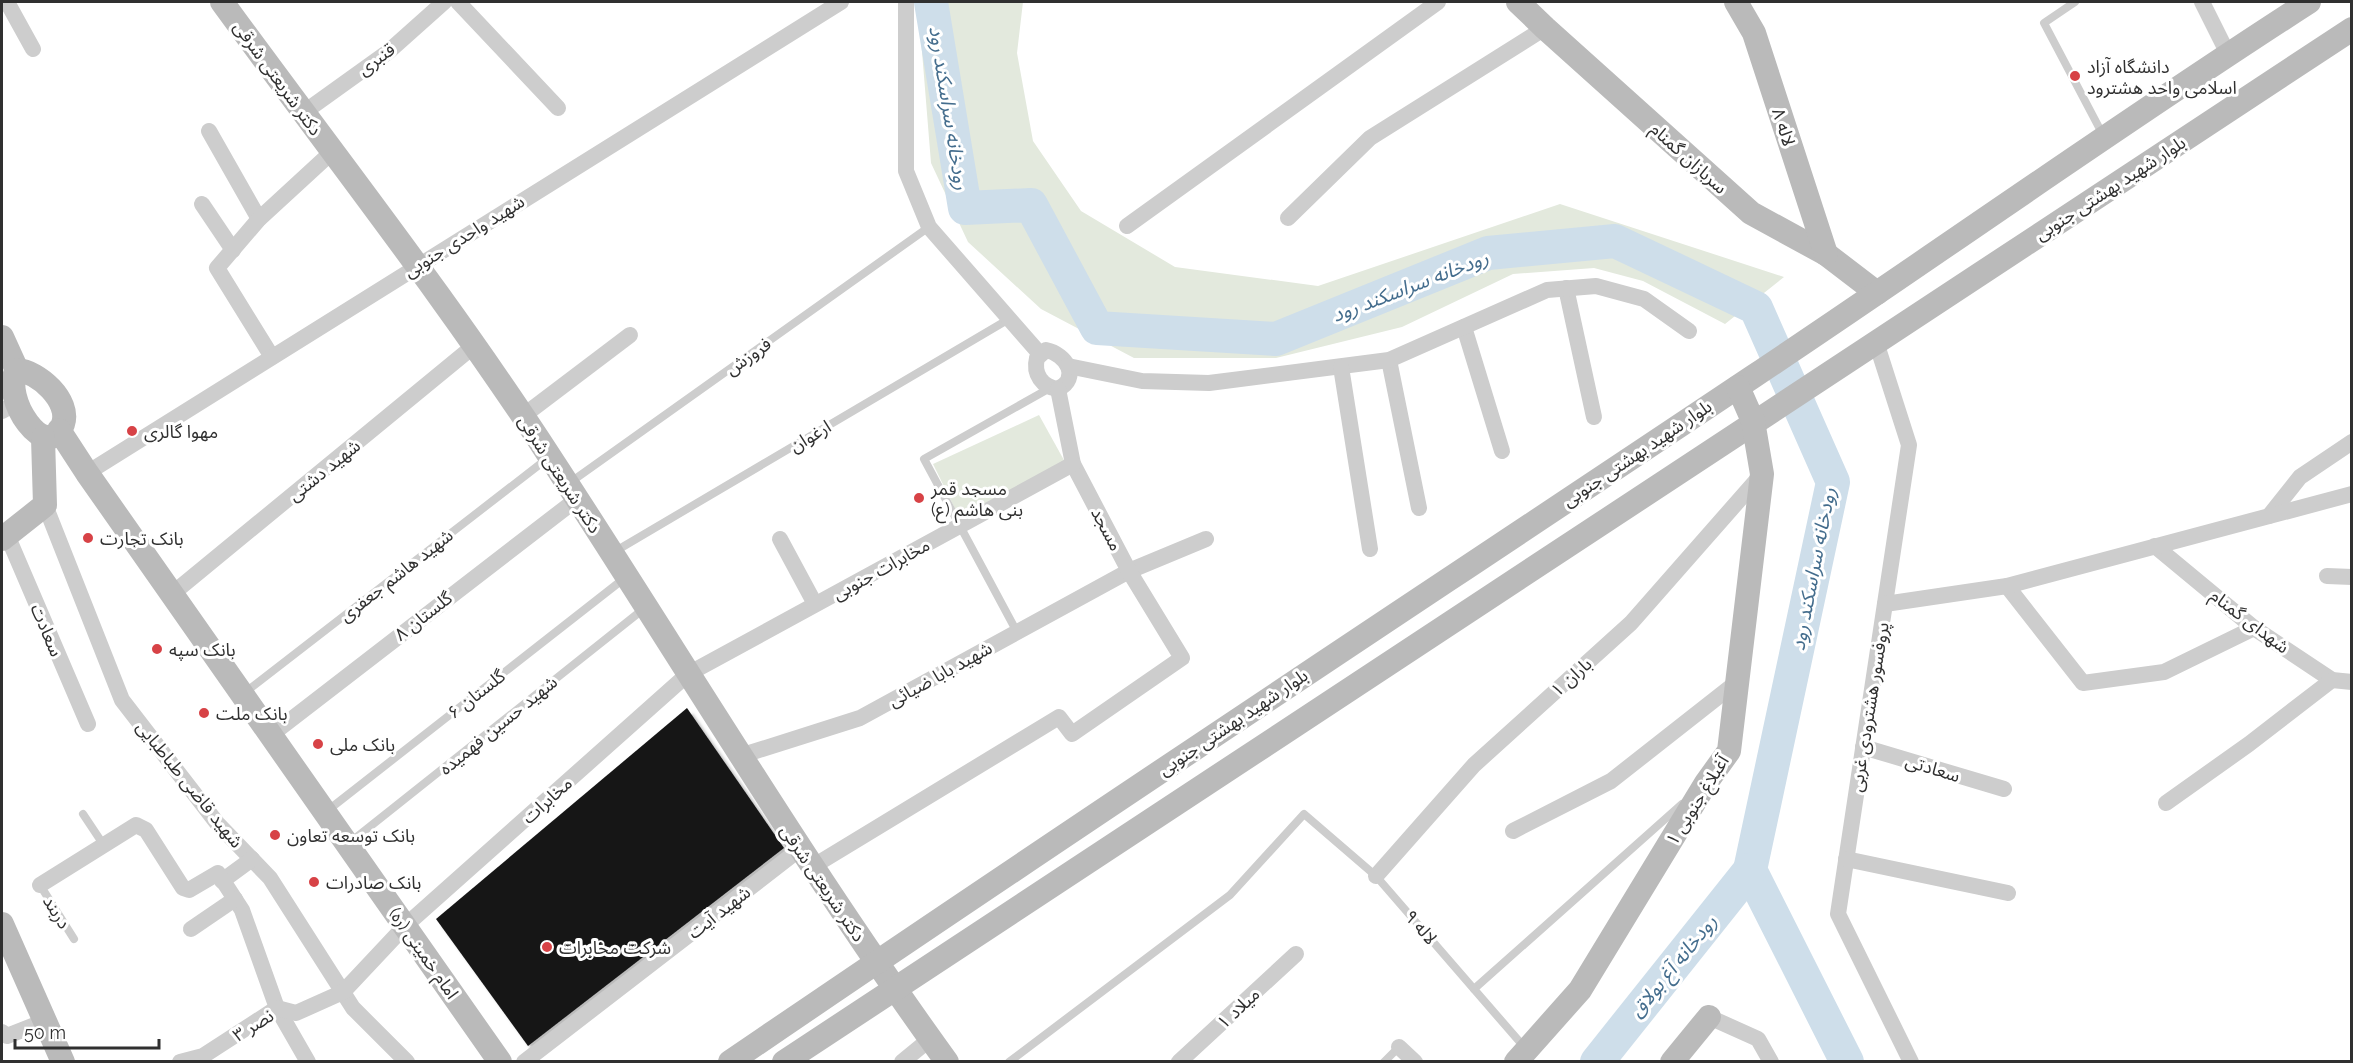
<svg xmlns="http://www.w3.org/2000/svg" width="2353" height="1063" viewBox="0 0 2353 1063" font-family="Raleway,'Noto Sans Arabic',sans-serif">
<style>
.green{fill:#e3e9dd}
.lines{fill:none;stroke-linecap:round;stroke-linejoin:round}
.river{stroke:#cedeea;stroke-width:34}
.building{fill:#171717;filter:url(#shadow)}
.lane{stroke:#cdcdcd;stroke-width:8}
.street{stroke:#cdcdcd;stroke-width:16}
.secondary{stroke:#bababa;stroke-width:24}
.poi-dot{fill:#d74246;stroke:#fff;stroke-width:2}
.labels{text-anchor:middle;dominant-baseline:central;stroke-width:6;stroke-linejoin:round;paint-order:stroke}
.street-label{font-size:18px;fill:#303030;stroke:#fff}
.poi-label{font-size:18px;fill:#303030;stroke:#fff;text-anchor:start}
.water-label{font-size:20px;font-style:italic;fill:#446d8d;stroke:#fff}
</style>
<defs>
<filter id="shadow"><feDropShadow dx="5.5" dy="5.5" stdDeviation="1.5" flood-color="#0004"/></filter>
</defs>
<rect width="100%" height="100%" fill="#fff"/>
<g class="green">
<path d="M918,2H1023L1017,53L1033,141L1081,211L1175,267L1318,286L1560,204L1784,277L1725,324L1643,281L1594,268L1513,274L1402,327L1276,358H1134L1041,309L968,242L931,163Z"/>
<path d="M1039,415L1065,462L959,517L933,464Z"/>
</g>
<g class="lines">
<g class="river">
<path d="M931,2L965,208L1031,205L1097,328L1276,339L1488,253L1615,241L1756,308L1833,482L1750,870L1847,1062"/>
<path d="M1597,1062L1750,870"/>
</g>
</g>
<path class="building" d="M687,708L784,848L528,1046L436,919Z"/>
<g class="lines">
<g class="lane">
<path d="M2075,2L2044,23L2103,135"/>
<path d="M568,484L929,227"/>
<path d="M614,552L1009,319"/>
<path d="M1017,632L924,459L1050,388"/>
<path d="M243,694L548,458"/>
<path d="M327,811L626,577"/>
<path d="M83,814L103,844"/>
<path d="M348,844L646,607"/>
<path d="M40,885L74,939"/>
<path d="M1474,989L1682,804"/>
<path d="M1009,1062L1230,895L1304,814L1376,876L1525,1048"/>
<path d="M1384,1062L1399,1047"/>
</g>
<g class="street">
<path d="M7,2L33,49"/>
<path d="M458,2L558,108"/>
<path d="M906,2V171L929,227L1040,354"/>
<path d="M2202,2L2228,54"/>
<path d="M303,113L388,52L444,2"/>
<path d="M209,131L259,219"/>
<path d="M202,204L233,250"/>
<path d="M1288,218L1370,138L1545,28"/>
<path d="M1127,226L1438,2"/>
<path d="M1566,288L1594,417"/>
<path d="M1464,327L1502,451"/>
<path d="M1876,342L1909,445L1838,914L1911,1062"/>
<path d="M1046,350C1066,354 1081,378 1058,389C1042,387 1033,374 1037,358Z"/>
<path d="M272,357L217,268L259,219L333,151"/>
<path d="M1389,360L1419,508"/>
<path d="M1068,366L1142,381L1209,383L1389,360L1547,290L1596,286L1644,299L1689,331"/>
<path d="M1341,367L1370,549"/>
<path d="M2,411L9,407"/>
<path d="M523,416L630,335"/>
<path d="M87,473L841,2"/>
<path d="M45,505L122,700L217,823L270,878L353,1008L407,1062"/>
<path d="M2269,516L2300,477L2352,442"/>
<path d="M7,535L88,724"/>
<path d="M780,539L815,604"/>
<path d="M2155,546L2254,628L2332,680L2352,682"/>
<path d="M2327,576L2352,577"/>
<path d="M2007,586L2083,683L2164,672L2254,628"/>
<path d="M172,594L475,345"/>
<path d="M1885,604L2007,586L2352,494"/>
<path d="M271,735L577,499"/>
<path d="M1863,747L2004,789"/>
<path d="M740,756L860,718L1129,571L1206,539"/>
<path d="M2166,803L2249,744L2332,680"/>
<path d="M1513,831L1611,781L1737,682"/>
<path d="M1846,859L2008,893"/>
<path d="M812,867L1059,717L1072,734L1182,658L1129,571L1073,464L1058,389"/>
<path d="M1376,876L1474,765L1631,623L1762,474"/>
<path d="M222,881L252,859"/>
<path d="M40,885L136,825L146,830L183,888L189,890L218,873L242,910L277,1008L308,1062"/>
<path d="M191,929L235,899"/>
<path d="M1709,1017L1758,1039L1771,1062"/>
<path d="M2,1032L7,1036L45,1021"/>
<path d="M1399,1047L1415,1062"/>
<path d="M180,1062L203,1056L277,1008L296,1013L343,992L405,926L688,674L1073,464"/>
<path d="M524,1062L800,849"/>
<path d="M902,1062L930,1039"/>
<path d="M1179,1062L1296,954"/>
</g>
<g class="secondary">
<path d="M222,2C332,153 448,300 550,457C682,659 805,866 947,1062"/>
<path d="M1518,2L1545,28L1751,213L1826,254L1877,293"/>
<path d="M1736,2L1754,33L1826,254"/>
<path d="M2,337L17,370"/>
<path d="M17,370C38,371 71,401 63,424C47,466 0,397 17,370Z"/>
<path d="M59,430L87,473L500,1062"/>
<path d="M2,539L45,505L43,438"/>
<path d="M2,924L63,1062"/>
<path d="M730,1062C1069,830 1413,604 1754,376C1940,252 2122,122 2309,2"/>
<path d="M784,1062L2352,29"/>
<path d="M1516,1062L1580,990L1706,783L1729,751L1762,474L1753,421L1738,387"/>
<path d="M1672,1062L1709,1017"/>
</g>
</g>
<g class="poi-dot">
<circle cx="2075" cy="76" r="6"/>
<circle cx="132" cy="431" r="6"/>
<circle cx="919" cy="498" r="6"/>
<circle cx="88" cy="538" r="6"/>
<circle cx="157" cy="649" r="6"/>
<circle cx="204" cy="713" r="6"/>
<circle cx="318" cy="744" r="6"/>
<circle cx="275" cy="835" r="6"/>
<circle cx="314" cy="882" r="6"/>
<circle cx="547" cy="947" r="6"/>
</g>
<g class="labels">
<g class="street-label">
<text transform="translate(376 59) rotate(-37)">قنبری</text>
<text transform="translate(278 78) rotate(54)">دکتر شریعتی شرقی</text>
<text transform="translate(1784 127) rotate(72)">لاله ۸</text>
<text transform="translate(1689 158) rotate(42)">سربازان گمنام</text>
<text transform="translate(2110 188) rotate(-33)">بلوار شهید بهشتی جنوبی</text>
<text transform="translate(464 236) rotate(-32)">شهید واحدی جنوبی</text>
<text transform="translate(748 356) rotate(-35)">فروزش</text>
<text transform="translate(810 436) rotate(-31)">ارغوان</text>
<text transform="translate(1637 453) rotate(-34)">بلوار شهید بهشتی جنوبی</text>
<text transform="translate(324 470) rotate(-39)">شهید دشتی</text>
<text transform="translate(560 474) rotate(57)">دکتر شریعتی شرقی</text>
<text transform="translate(1107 529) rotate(62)">مسجد</text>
<text transform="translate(881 569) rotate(-29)">مخابرات جنوبی</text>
<text transform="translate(396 575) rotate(-38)">شهيد هاشم جعفری</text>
<text transform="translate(423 616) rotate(-38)">گلستان ۸</text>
<text transform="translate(2250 621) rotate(37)">شهدای گمنام</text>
<text transform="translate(47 630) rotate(67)">سعادت</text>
<text transform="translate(940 674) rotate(-29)">شهيد بابا ضيائی</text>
<text transform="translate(1571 677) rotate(-42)">باران ۱</text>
<text transform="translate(476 694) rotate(-38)">گلستان ۶</text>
<text transform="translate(1869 707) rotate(-81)">پروفسور هشترودی غربی</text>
<text transform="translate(1233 722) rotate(-34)">بلوار شهید بهشتی جنوبی</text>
<text transform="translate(498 725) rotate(-39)">شهيد حسین فهمیده</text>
<text transform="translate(1933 768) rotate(17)">سعادتی</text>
<text transform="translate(190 784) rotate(51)">شهید قاضی طباطبایی</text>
<text transform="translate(547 800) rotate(-42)">مخابرات</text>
<text transform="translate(1697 800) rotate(-58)">آغبلاغ جنوبی ۱</text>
<text transform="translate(823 883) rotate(56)">دکتر شریعتی شرقی</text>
<text transform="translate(57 912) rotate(58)">دربند</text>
<text transform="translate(719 912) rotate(-38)">شهید آیت</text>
<text transform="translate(1421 927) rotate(49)">لاله ۹</text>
<text transform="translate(424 953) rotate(55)">امام خمینی (ره)</text>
<text transform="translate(1238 1008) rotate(-43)">میلاد ۱</text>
<text transform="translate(253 1025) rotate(-32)">نصر ۳</text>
</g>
<g class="poi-label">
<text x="2087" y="66">دانشگاه آزاد<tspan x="2087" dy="21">اسلامی واحد هشترود</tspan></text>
<text x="144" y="431">مهوا گالری</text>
<text x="931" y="488">مسجد قمر<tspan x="931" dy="21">بنی هاشم (ع)</tspan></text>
<text x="100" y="538">بانک تجارت</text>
<text x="169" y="649">بانک سپه</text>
<text x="216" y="713">بانک ملت</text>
<text x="330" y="744">بانک ملی</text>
<text x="287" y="835">بانک توسعه تعاون</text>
<text x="326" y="882">بانک صادرات</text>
<text x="559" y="947">شرکت مخابرات</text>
</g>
<g class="water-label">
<text transform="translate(949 108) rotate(81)">رودخانه سراسکند رود</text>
<text transform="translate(1410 286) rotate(-21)">رودخانه سراسکند رود</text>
<text transform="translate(1813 569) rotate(-79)">رودخانه سراسکند رود</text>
<text transform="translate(1673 966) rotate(-51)">رودخانه آغ بولاق</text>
</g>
</g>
<rect width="2353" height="1063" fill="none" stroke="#303030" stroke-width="6"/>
<path d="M15 1039v9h144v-9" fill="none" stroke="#303030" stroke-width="3"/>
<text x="24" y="1039" font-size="18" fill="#303030" stroke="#ffffff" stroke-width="4.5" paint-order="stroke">50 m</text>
</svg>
